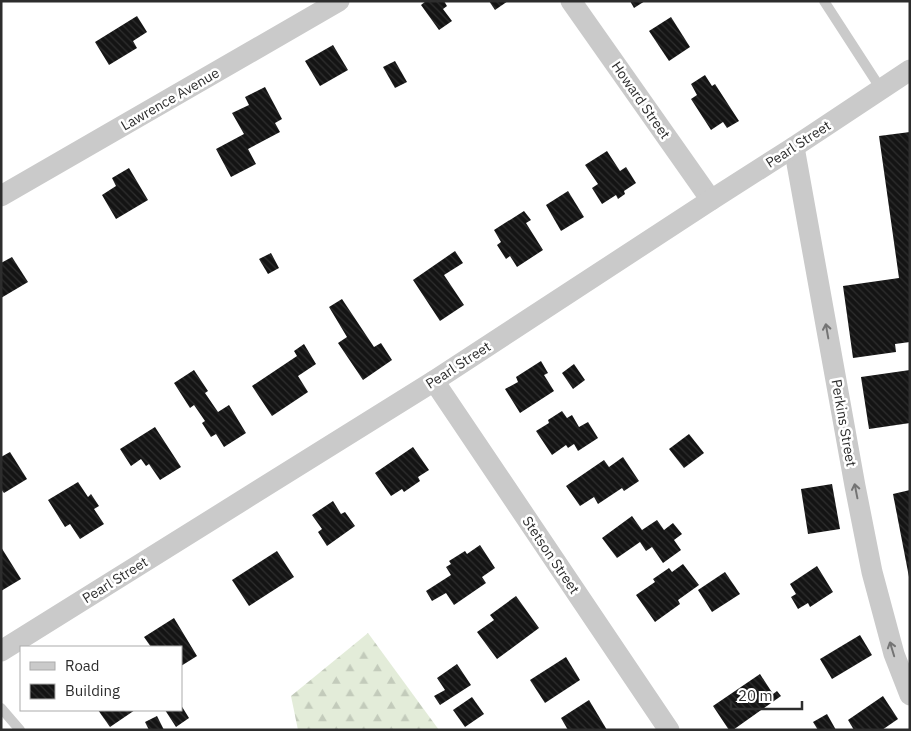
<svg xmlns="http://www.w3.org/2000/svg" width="911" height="731" viewBox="0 0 911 731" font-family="'IBM Plex Sans',sans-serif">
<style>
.forest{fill:url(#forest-firs)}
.building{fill:url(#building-back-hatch)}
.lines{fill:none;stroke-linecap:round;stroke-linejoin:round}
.lane{stroke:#cacaca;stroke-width:10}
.street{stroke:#cacaca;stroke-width:21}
.oneway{stroke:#747474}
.labels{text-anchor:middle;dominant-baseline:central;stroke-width:5;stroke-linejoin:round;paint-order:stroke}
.street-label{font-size:14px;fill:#2d2d2d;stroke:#fff}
</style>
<defs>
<pattern id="forest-firs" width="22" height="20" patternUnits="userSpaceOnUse" patternTransform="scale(1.25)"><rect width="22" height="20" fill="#e3ecd9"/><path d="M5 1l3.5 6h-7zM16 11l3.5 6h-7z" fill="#c3cbbb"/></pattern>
<pattern id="building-back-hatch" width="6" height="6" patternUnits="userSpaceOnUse" patternTransform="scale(1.25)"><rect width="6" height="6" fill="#141414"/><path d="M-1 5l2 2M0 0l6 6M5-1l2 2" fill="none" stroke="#2e2e2e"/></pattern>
</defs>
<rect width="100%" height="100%" fill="#fff"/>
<path class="forest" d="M368,633L439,730H298L291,696Z"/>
<g class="building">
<path d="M426,1H444L447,6L443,9L452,21L439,30L421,5Z"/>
<path d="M489,1H508L495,10Z"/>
<path d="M630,1H645L634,8Z"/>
<path d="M137,16L147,32L133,41L137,48L109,65L95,42Z"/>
<path d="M671,17L690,47L669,61L649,31Z"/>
<path d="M333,45L348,70L320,86L305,61Z"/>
<path d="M395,61L407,82L395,88L383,67Z"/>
<path d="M705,75L712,86L715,84L739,121L727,128L723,122L711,130L691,99L697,95L691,84Z"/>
<path d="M265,87L282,119L275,123L280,132L248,149L256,164L231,177L216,149L244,134L232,113L249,105L245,97Z"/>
<path d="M910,132V342L895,344L896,352L853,358L843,286L899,278L879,136Z"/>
<path d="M607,151L620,171L626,167L636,183L624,191L625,194L618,199L616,195L602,204L592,188L598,184L585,165Z"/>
<path d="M129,168L148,200L116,219L102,195L116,186L112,178Z"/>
<path d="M568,191L584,217L561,231L546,205Z"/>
<path d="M524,211L531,220L526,223L543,250L517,267L510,256L506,259L497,245L501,242L494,230Z"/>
<path d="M455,251L463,263L444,275L464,305L440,321L413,280Z"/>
<path d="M271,253L279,268L268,274L259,259Z"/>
<path d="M12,257L28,282L1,298V263Z"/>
<path d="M342,299L374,347L381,343L392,360L363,380L338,343L347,337L329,307Z"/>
<path d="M304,344L316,364L298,376L308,392L272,416L252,386L297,356L294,351Z"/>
<path d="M541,361L548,373L544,375L554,391L520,413L505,389L518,382L516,377Z"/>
<path d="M574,364L585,380L573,389L562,373Z"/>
<path d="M194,370L208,391L205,393L218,412L229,405L246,433L224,447L216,434L211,437L202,423L205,421L194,405L190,408L174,383Z"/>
<path d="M910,370V423L869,429L861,377Z"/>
<path d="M562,411L567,418L572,415L579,427L588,422L598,438L578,451L574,444L568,448L566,445L552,455L536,431L549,423L548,420Z"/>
<path d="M155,427L181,467L160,480L149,464L146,466L141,459L131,466L120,449Z"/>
<path d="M689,434L704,453L684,468L669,449Z"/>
<path d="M413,447L429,470L418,477L420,481L404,492L402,489L391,496L375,473Z"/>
<path d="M10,452L27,479L4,493L1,489V457Z"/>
<path d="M623,457L639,481L624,491L622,488L598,504L594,497L580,506L566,486L604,460L609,467Z"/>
<path d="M78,482L88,497L91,494L99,506L94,509L104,524L80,539L70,524L65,527L48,500Z"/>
<path d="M832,484L840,529L808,534L801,489Z"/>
<path d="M910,490V577H909L893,494Z"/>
<path d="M333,501L341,514L345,512L355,526L327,546L318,532L322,529L312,515Z"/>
<path d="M632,516L642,530L657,520L664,530L673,523L682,534L674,540L681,550L663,563L652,547L646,551L640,542L617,558L602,538Z"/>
<path d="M480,545L495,568L482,577L486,583L454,605L446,593L432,601L426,591L451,575L446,567L451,564L449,561L465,551L467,554Z"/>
<path d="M1,547L21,579L1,591Z"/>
<path d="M277,551L294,577L249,606L232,580Z"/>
<path d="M683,564L699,585L678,600L680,604L655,622L636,595L655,582L653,579L669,568L672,572Z"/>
<path d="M817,566L833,592L810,607L808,603L798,609L791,597L796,594L790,584Z"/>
<path d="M725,572L740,594L712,612L698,590Z"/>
<path d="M516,596L539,628L497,659L477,632L494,620L490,615Z"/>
<path d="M174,618L197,656L181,666V647H151L144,637Z"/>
<path d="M860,635L872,655L832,679L820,659Z"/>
<path d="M566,657L580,680L545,703L530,680Z"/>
<path d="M457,664L471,685L440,705L434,696L445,690L437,678Z"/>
<path d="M760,674L773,694L777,691L781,696L733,730H729L713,706Z"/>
<path d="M883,696L898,719L882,730H854L848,720Z"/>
<path d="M472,697L484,714L465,727L453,710Z"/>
<path d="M589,700L607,730H568L561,718Z"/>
<path d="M181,705L189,718L176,727L165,710H181Z"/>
<path d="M98,710H135L110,727Z"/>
<path d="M827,714L836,730H818L813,722Z"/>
<path d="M157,716L164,730H149L145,722Z"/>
</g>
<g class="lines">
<g class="lane">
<path d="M824,1L881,89"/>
<path d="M1,708L20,730"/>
</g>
<g class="street">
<path d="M571,1L711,200"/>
<path d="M794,147L855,486L872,572L894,654L910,695"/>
<path d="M1,196L339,1"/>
<path d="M434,381L669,730"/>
<path d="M1,651L434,381L711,200L794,147L910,70"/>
</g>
</g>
<defs><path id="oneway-shaft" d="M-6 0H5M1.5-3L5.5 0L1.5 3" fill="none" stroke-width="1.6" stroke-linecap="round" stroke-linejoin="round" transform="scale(1.25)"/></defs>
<g class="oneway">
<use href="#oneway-shaft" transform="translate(827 331) rotate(-100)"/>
<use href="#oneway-shaft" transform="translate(856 491) rotate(-101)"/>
<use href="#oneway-shaft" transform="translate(892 649) rotate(-107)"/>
</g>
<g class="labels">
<g class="street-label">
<text transform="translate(170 99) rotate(-30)">Lawrence Avenue</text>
<text transform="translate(641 100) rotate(55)">Howard Street</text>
<text transform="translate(798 144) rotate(-33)">Pearl Street</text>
<text transform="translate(458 365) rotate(-33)">Pearl Street</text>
<text transform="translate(844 423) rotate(80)">Perkins Street</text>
<text transform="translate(551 555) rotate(56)">Stetson Street</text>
<text transform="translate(115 580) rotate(-32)">Pearl Street</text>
</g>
</g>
<rect width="911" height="731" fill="none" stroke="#2d2d2d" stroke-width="5"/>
<rect x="20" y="646" width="162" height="65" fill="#ffffff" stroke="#ababab"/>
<rect x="30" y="662" width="25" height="8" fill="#cacaca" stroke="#ababab"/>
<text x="65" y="671" font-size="15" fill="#2d2d2d">Road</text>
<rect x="30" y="684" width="25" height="15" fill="url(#building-back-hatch)" stroke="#ababab"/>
<text x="65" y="696" font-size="15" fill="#2d2d2d">Building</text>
<path d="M731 701v8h71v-8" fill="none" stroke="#2d2d2d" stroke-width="2.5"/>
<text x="738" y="701" font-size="15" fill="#2d2d2d" stroke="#ffffff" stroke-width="4" paint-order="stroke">20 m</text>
</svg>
